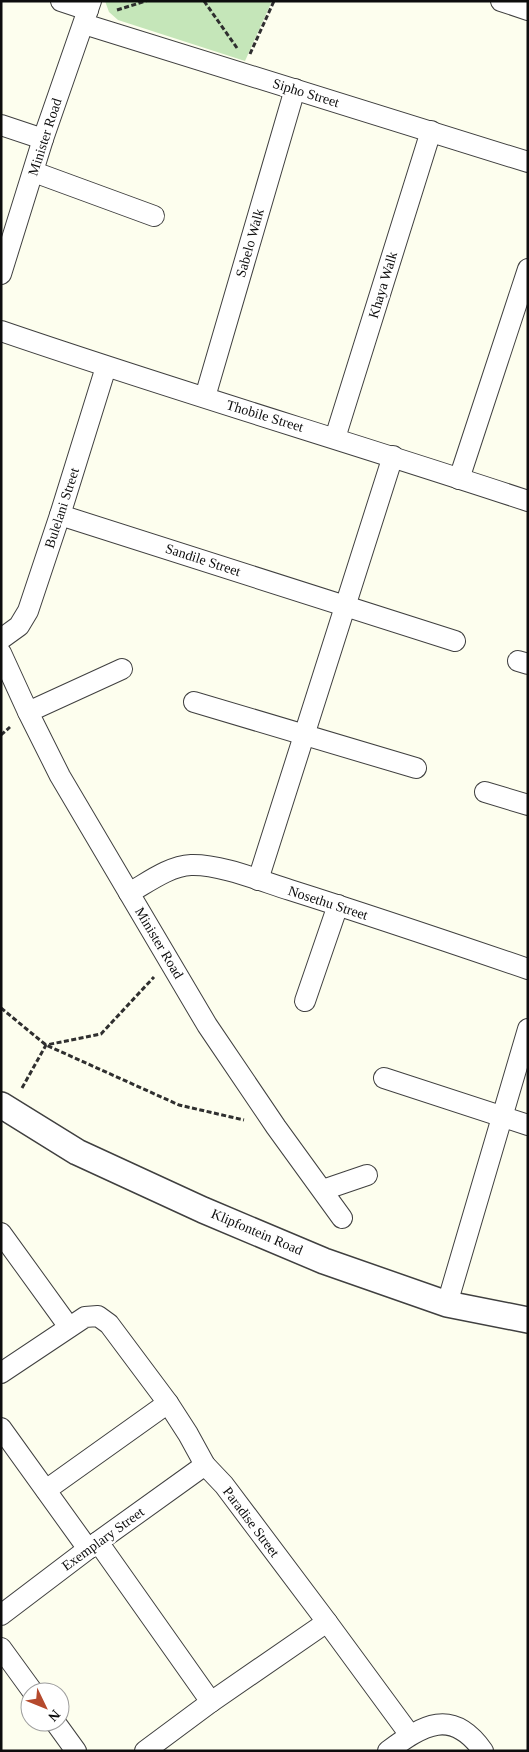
<svg xmlns="http://www.w3.org/2000/svg" width="529" height="1752" viewBox="0 0 529 1752" font-family="Georgia,serif">
<style>
.green{fill:#c5e6b9}
.lines{fill:none;stroke-linecap:round;stroke-linejoin:round}
.minor-casing{stroke:#404040;stroke-width:22}
.tertiary-casing{stroke:#404040;stroke-width:28}
.path{stroke:#2f2f2f;stroke-width:3;stroke-dasharray:5 2.5;stroke-linecap:butt}
.minor{stroke:#fff;stroke-width:20}
.tertiary{stroke:#fff;stroke-width:25}
.labels{text-anchor:middle;dominant-baseline:central;stroke-width:5;stroke-linejoin:round;paint-order:stroke}
.street-label{font-size:14px;fill:#0d0d0d;stroke:#fff}
</style>
<rect width="100%" height="100%" fill="#fdfeee"/>
<path class="green" d="M105,1H272L245,61L118,20L109,12Z"/>
<g class="lines">
<defs>
<g id="minor">
<path d="M61,1L88,10"/>
<path d="M501,1L528,10"/>
<path d="M84,24L528,162"/>
<path d="M1,125L43,139"/>
<path d="M34,172L154,216"/>
<path d="M1,274L43,139L91,1"/>
<path d="M1,331C176,391 353,443 528,501"/>
<path d="M205,397L295,89"/>
<path d="M335,438L431,131"/>
<path d="M459,479L528,269"/>
<path d="M60,515L455,641"/>
<path d="M1,639L19,626L28,611L60,515L106,367"/>
<path d="M1,653L28,712L60,776L207,1025L276,1127L342,1218"/>
<path d="M518,661L528,664"/>
<path d="M194,702L416,768"/>
<path d="M28,712L122,669"/>
<path d="M485,792L528,805"/>
<path d="M258,880L393,456"/>
<path d="M129,893C147,883 169,866 191,865C220,864 261,881 290,890C369,915 449,942 528,969"/>
<path d="M305,1001L338,905"/>
<path d="M384,1078L528,1125"/>
<path d="M323,1190L367,1175"/>
<path d="M1,1233L69,1327"/>
<path d="M447,1304L528,1029"/>
<path d="M1,1373L85,1317L98,1316L109,1324L168,1403L188,1434L205,1465L224,1485L327,1622L410,1735"/>
<path d="M1,1428L88,1549"/>
<path d="M46,1490L168,1403"/>
<path d="M98,1542L211,1702"/>
<path d="M1,1615L88,1549L205,1465"/>
<path d="M1,1648L33,1692"/>
<path d="M55,1722L76,1751"/>
<path d="M145,1751L211,1702L327,1622"/>
<path d="M388,1751C423,1725 452,1707 483,1751"/>
</g>
<path id="tertiary" d="M1,1105L77,1152L203,1210L324,1261L447,1304L528,1320"/>
</defs>
<use href="#minor" class="minor-casing"/>
<use href="#tertiary" class="tertiary-casing"/>
<g class="path">
<path d="M204,1L237,48"/>
<path d="M117,10L146,1"/>
<path d="M250,54L274,1"/>
<path d="M1,735L10,727"/>
<path d="M1,1008L46,1045L179,1105L244,1120"/>
<path d="M22,1088L46,1045L101,1034L154,977"/>
</g>
<use href="#minor" class="minor"/>
<use href="#tertiary" class="tertiary"/>
</g>
<g class="labels">
<g class="street-label">
<text transform="translate(306 93) rotate(17)">Sipho Street</text>
<text transform="translate(45 137) rotate(-72)">Minister Road</text>
<text transform="translate(250 243) rotate(-74)">Sabelo Walk</text>
<text transform="translate(383 285) rotate(-73)">Khaya Walk</text>
<text transform="translate(265 416) rotate(17)">Thobile Street</text>
<text transform="translate(62 508) rotate(-72)">Bulelani Street</text>
<text transform="translate(203 560) rotate(18)">Sandile Street</text>
<text transform="translate(328 903) rotate(18)">Nosethu Street</text>
<text transform="translate(159 943) rotate(59)">Minister Road</text>
<text transform="translate(257 1232) rotate(23)">Klipfontein Road</text>
<text transform="translate(251 1522) rotate(53)">Paradise Street</text>
<text transform="translate(103 1539) rotate(-36)">Exemplary Street</text>
</g>
</g>
<rect width="529" height="1752" fill="none" stroke="#0d0d0d" stroke-width="5"/>
<g transform="translate(45 1707) rotate(133)"><circle r="24" fill="#ffffff" stroke="#9e9e9e"/>
<path d="M0-4L9 19L0 12L-9 19Z" fill="#b54a2d"/>
<text y="-8" font-size="14" font-weight="bold" text-anchor="middle" fill="#0d0d0d">N</text>
</g>
</svg>
